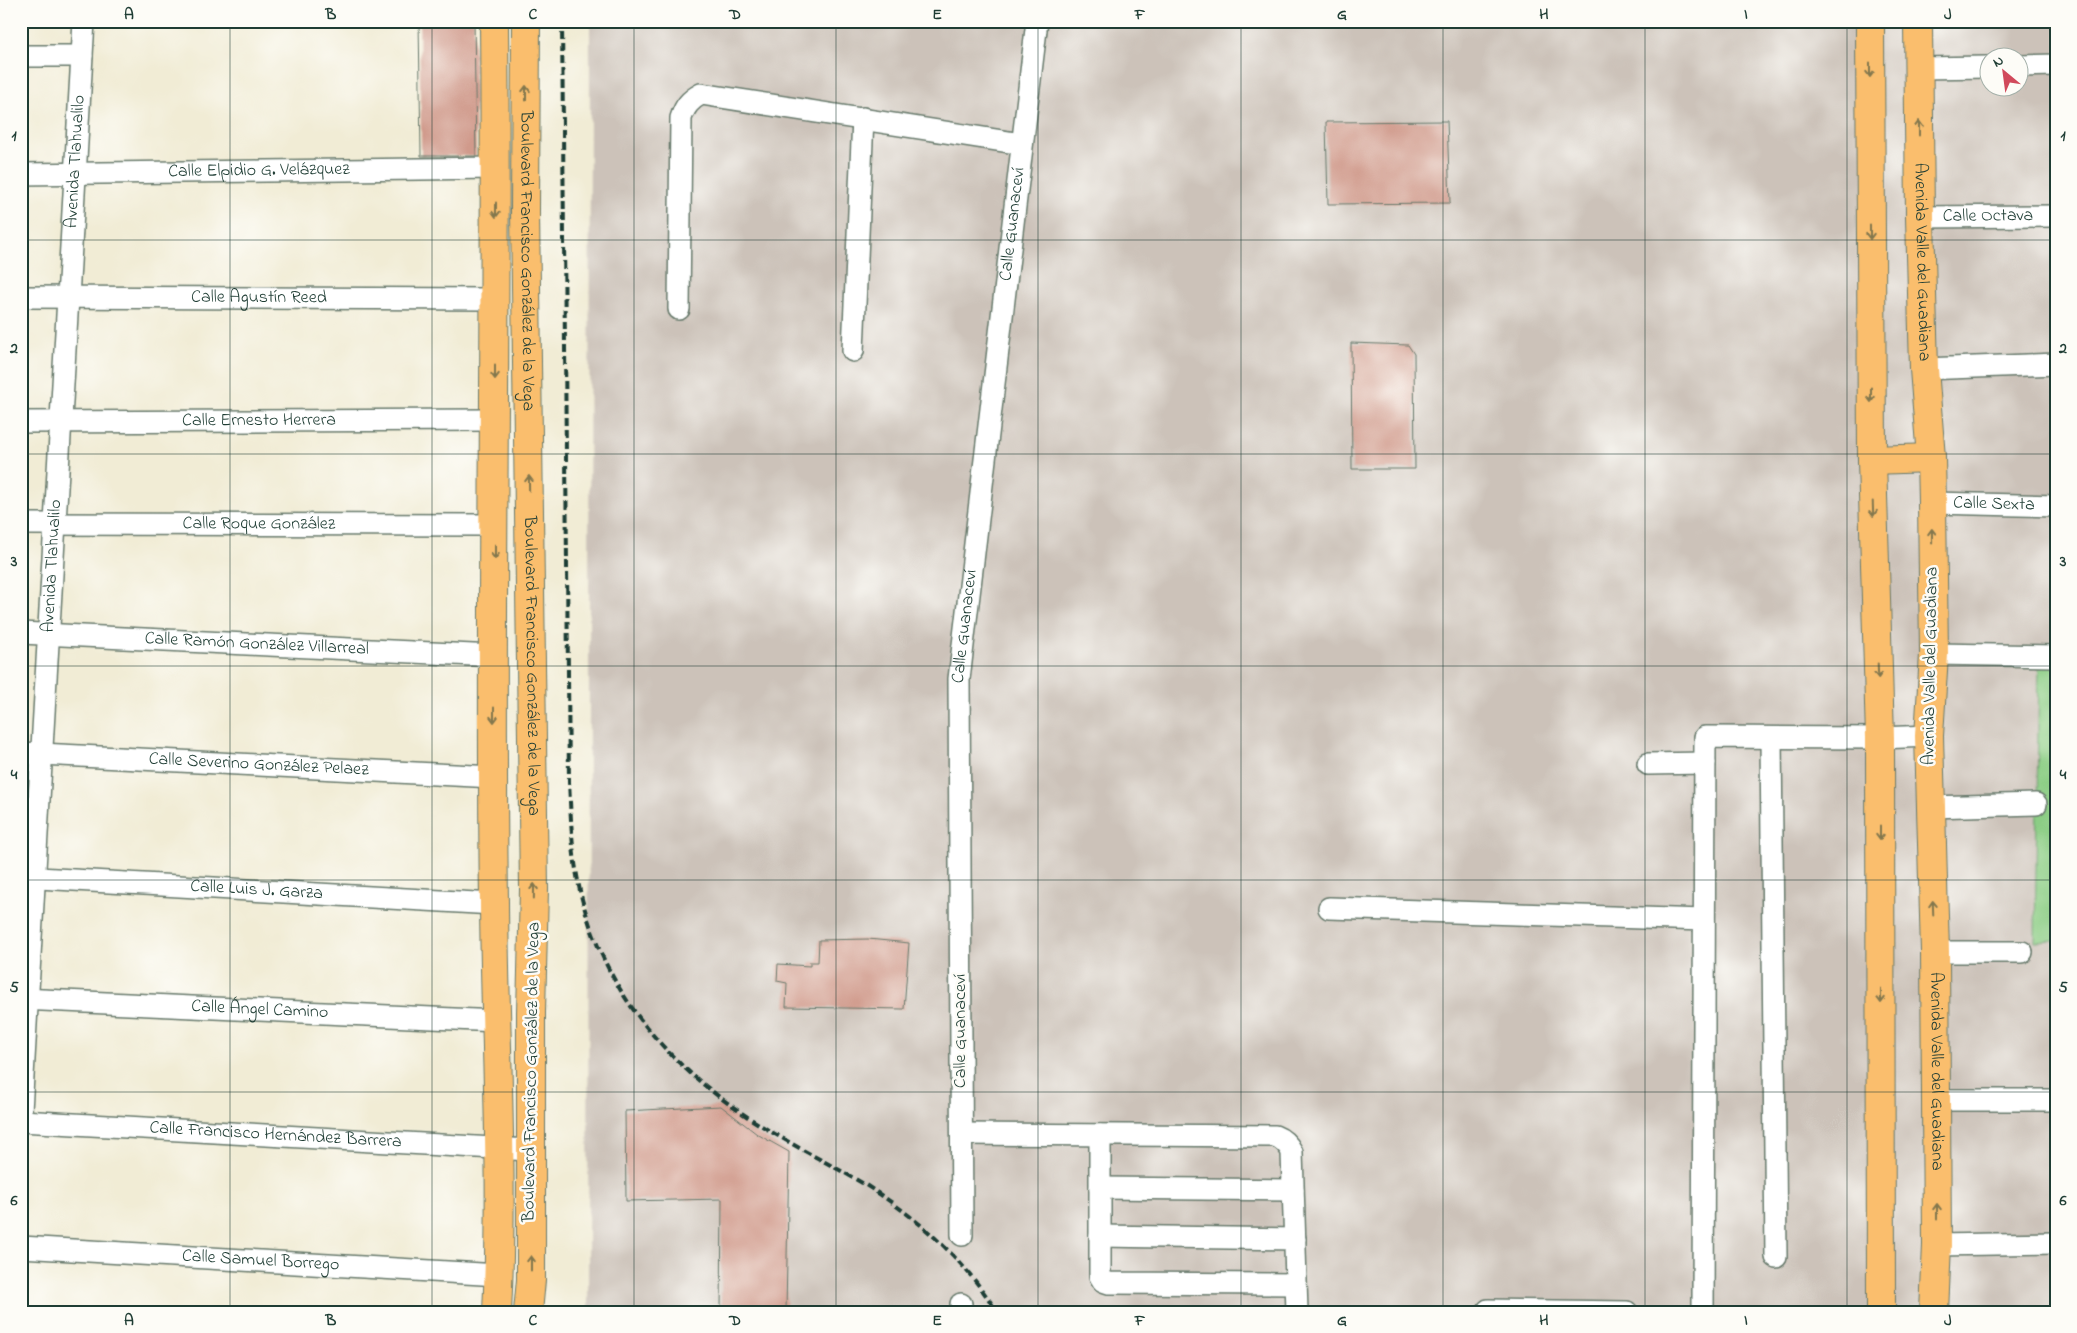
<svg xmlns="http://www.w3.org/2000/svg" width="2077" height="1333" viewBox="0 0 2077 1333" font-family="'Indie Flower',sans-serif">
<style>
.industrial{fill:#ccc2b9;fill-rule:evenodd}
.green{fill:#8ccd85;stroke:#56855c}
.building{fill:#d09a8b}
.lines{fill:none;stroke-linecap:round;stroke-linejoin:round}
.minor-casing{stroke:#687a6c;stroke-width:24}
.major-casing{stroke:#687a6c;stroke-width:30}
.minor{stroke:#fff;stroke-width:21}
.major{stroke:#fabe6d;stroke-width:28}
.rail{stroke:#1f3d34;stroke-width:4;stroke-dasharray:8 4;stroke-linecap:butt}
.oneway{stroke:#82774e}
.grid{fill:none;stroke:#1f3d34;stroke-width:1;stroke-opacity:0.55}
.labels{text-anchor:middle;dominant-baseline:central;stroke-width:5;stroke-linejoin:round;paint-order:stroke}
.street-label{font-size:18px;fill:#1f3d34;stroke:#fdfcf7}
.neatline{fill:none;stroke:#1f3d34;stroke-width:2}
.grid-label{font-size:16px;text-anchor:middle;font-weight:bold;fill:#1f3d34}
</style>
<rect width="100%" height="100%" fill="#fdfcf7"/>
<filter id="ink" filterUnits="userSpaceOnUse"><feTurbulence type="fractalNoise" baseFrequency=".02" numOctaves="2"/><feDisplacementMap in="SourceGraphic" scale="10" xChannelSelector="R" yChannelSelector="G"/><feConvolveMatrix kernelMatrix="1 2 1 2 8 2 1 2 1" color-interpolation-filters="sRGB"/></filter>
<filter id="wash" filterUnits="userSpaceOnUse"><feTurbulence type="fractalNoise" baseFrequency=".0096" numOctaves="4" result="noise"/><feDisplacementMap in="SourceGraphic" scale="20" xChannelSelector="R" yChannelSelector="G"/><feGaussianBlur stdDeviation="1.12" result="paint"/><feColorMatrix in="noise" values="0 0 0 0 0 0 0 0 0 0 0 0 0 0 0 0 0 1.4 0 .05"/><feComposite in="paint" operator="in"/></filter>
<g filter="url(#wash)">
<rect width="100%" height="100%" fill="#f1ecd5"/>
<path class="industrial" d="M590,21H2056V1312H588ZM1990,58H2020V88H1990Z"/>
<path class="green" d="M2039,662H2056V940L2035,941Z"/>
<g id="blocks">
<g class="building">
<path d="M419,21H474L476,156H421Z"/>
<path d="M1447,121L1450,203L1328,204L1326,122Z"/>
<path d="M1351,343L1408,345L1414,354L1415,469H1352Z"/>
<path d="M868,939L909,943L904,1009L786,1007L787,983L777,981L778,964L810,966V962H818L819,940Z"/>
<path d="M721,1106L757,1134L789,1152L786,1312H721L722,1199L626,1201L625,1111Z"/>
</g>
</g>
</g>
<g filter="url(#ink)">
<use href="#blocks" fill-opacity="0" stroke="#687a6c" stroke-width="1"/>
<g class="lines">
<defs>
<g id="minor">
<path d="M21,56H82"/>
<path d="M2020,66L2056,65"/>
<path d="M1919,68L1990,67"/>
<path id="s1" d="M21,174L496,168"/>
<path id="s2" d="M1920,217L2056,216"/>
<path id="s3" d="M21,297L495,299"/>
<path d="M679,309L681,118C685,106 690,100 701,94L1022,144"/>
<path d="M853,351L863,118"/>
<path d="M1924,369L2056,364"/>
<path id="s4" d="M21,422L495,420"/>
<path id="s5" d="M1932,503L2056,506"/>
<path id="s6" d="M21,524L495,525"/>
<path id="s7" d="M21,633L494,656"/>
<path d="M1934,654L2056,656"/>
<path d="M1771,738L1776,1257"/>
<path id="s8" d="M21,753L494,777"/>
<path d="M1648,764L1705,763"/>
<path d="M1930,807L2036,804"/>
<path id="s9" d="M21,877L494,904"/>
<path d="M1329,908L1704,920"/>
<path d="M1935,952H2022"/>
<path id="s10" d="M21,999L497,1021"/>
<path d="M1936,1100H2052"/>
<path id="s11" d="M21,1111L84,21"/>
<path id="s12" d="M21,1121L530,1150"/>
<path d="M962,1134L1275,1136C1283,1139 1288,1144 1292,1152L1297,1312"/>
<path d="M1100,1135V1276L1103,1281L1109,1283L1296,1284"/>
<path d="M1100,1188L1293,1190"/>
<path id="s13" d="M962,1235L959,679L1037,21"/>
<path d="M1100,1236L1295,1239"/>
<path d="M1937,1245L2056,1243"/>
<path id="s14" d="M21,1247L499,1275"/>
<path d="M1488,1310L1627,1312"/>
<path d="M961,1312V1304"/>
<path d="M1703,1312L1705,737L1880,738L1929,736"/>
</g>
<g id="major">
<path d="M494,21C497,315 490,609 494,903C495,1040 504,1175 497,1312"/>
<path id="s15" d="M526,21L525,211L534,889L531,1012V1280L528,1312"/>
<path d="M1870,21L1872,460L1880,738L1881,1312"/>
<path id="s16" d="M1918,21L1920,217L1924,369L1931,458L1932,503L1934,654L1929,736L1935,952L1937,1245L1934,1312"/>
<path d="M1872,460L1931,458"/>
</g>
</defs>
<use href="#minor" class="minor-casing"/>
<use href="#major" class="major-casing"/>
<use href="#minor" class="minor"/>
<use href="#major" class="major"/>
<path class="rail" d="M562,21L569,782C571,820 572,858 581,895C609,1007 684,1082 782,1138C809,1154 837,1168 864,1184C917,1217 964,1259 997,1312"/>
</g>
<defs><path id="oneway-shaft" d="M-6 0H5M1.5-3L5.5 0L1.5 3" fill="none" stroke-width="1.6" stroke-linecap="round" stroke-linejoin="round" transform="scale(1.25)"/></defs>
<g class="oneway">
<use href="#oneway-shaft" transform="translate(1870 70) rotate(90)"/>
<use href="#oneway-shaft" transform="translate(526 93) rotate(-90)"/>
<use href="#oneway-shaft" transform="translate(1919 128) rotate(-90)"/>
<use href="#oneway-shaft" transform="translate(496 210) rotate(90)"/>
<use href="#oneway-shaft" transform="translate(1870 232) rotate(90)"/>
<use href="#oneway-shaft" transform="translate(495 372) rotate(90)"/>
<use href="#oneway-shaft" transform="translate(1871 395) rotate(90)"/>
<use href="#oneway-shaft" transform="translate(529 483) rotate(-91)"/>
<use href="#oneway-shaft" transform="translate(1873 509) rotate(88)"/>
<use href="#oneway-shaft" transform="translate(1932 536) rotate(-91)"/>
<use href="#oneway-shaft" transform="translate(495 552) rotate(90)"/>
<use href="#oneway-shaft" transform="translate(1878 671) rotate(88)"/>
<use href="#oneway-shaft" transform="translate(494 715) rotate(90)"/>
<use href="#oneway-shaft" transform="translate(1880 833) rotate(90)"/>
<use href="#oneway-shaft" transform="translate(534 891) rotate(-89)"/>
<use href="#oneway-shaft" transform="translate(1933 908) rotate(-92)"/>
<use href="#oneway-shaft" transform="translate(1881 996) rotate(90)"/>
<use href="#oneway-shaft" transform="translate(1937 1211) rotate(-90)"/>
<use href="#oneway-shaft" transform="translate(531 1263) rotate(-90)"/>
</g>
</g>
<path class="grid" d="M230,21V1312M432,21V1312M634,21V1312M836,21V1312M1038,21V1312M1241,21V1312M1443,21V1312M1645,21V1312M1847,21V1312M21,240H2056M21,454H2056M21,666H2056M21,880H2056M21,1092H2056"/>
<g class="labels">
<g class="street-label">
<text stroke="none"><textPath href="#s11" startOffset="951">Avenida Tlahualilo</textPath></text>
<text stroke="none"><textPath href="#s1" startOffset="238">Calle Elpidio G. Velázquez</textPath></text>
<text stroke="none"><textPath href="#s2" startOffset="68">Calle Octava</textPath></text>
<text stroke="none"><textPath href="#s13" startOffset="1014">Calle Guanaceví</textPath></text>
<text stroke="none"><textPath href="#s15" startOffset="240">Boulevard Francisco González de la Vega</textPath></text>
<text stroke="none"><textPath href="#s16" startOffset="241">Avenida Valle del Guadiana</textPath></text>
<text stroke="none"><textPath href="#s3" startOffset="238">Calle Agustín Reed</textPath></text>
<text stroke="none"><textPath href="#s4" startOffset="238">Calle Ernesto Herrera</textPath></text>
<text stroke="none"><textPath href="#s5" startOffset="62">Calle Sexta</textPath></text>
<text stroke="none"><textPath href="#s6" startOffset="238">Calle Roque González</textPath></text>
<text stroke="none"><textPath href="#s11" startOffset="546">Avenida Tlahualilo</textPath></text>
<text stroke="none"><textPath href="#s13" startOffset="609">Calle Guanaceví</textPath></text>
<text stroke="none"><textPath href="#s7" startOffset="236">Calle Ramón González Villarreal</textPath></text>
<text transform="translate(1931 666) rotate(-89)">Avenida Valle del Guadiana</text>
<text stroke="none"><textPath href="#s15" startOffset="645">Boulevard Francisco González de la Vega</textPath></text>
<text stroke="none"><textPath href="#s8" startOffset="238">Calle Severino González Pelaez</textPath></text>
<text stroke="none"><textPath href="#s9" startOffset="236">Calle Luis J. Garza</textPath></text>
<text stroke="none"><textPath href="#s10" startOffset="239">Calle Ángel Camino</textPath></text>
<text transform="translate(961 1031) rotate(-90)">Calle Guanaceví</text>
<text stroke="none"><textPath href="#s16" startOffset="1051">Avenida Valle del Guadiana</textPath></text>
<text transform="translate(532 1072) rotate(-89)">Boulevard Francisco González de la Vega</text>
<text stroke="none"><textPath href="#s12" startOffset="255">Calle Francisco Hernández Barrera</textPath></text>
<text stroke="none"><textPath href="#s14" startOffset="240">Calle Samuel Borrego</textPath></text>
</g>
</g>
<rect width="2077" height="1333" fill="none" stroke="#fdfcf7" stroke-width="55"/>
<g transform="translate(2004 72) rotate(331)"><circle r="24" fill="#fdfcf7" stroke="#a4b0a9"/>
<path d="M0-4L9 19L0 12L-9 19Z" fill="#d1495b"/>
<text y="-8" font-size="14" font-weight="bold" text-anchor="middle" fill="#1f3d34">N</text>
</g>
<rect x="28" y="28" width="2022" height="1278" class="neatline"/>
<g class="grid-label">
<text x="129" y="19">A</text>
<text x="331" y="19">B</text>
<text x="533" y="19">C</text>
<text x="735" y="19">D</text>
<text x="937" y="19">E</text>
<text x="1140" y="19">F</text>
<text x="1342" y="19">G</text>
<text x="1544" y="19">H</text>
<text x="1746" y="19">I</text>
<text x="1948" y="19">J</text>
<text x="14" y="140">1</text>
<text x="2063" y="140">1</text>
<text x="14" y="353">2</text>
<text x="2063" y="353">2</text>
<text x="14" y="566">3</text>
<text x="2063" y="566">3</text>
<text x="14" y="779">4</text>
<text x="2063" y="779">4</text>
<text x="14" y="992">5</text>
<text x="2063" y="992">5</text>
<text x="14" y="1205">6</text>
<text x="2063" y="1205">6</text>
<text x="129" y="1325">A</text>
<text x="331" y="1325">B</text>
<text x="533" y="1325">C</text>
<text x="735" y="1325">D</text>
<text x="937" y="1325">E</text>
<text x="1140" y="1325">F</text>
<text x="1342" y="1325">G</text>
<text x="1544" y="1325">H</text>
<text x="1746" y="1325">I</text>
<text x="1948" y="1325">J</text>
</g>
</svg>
